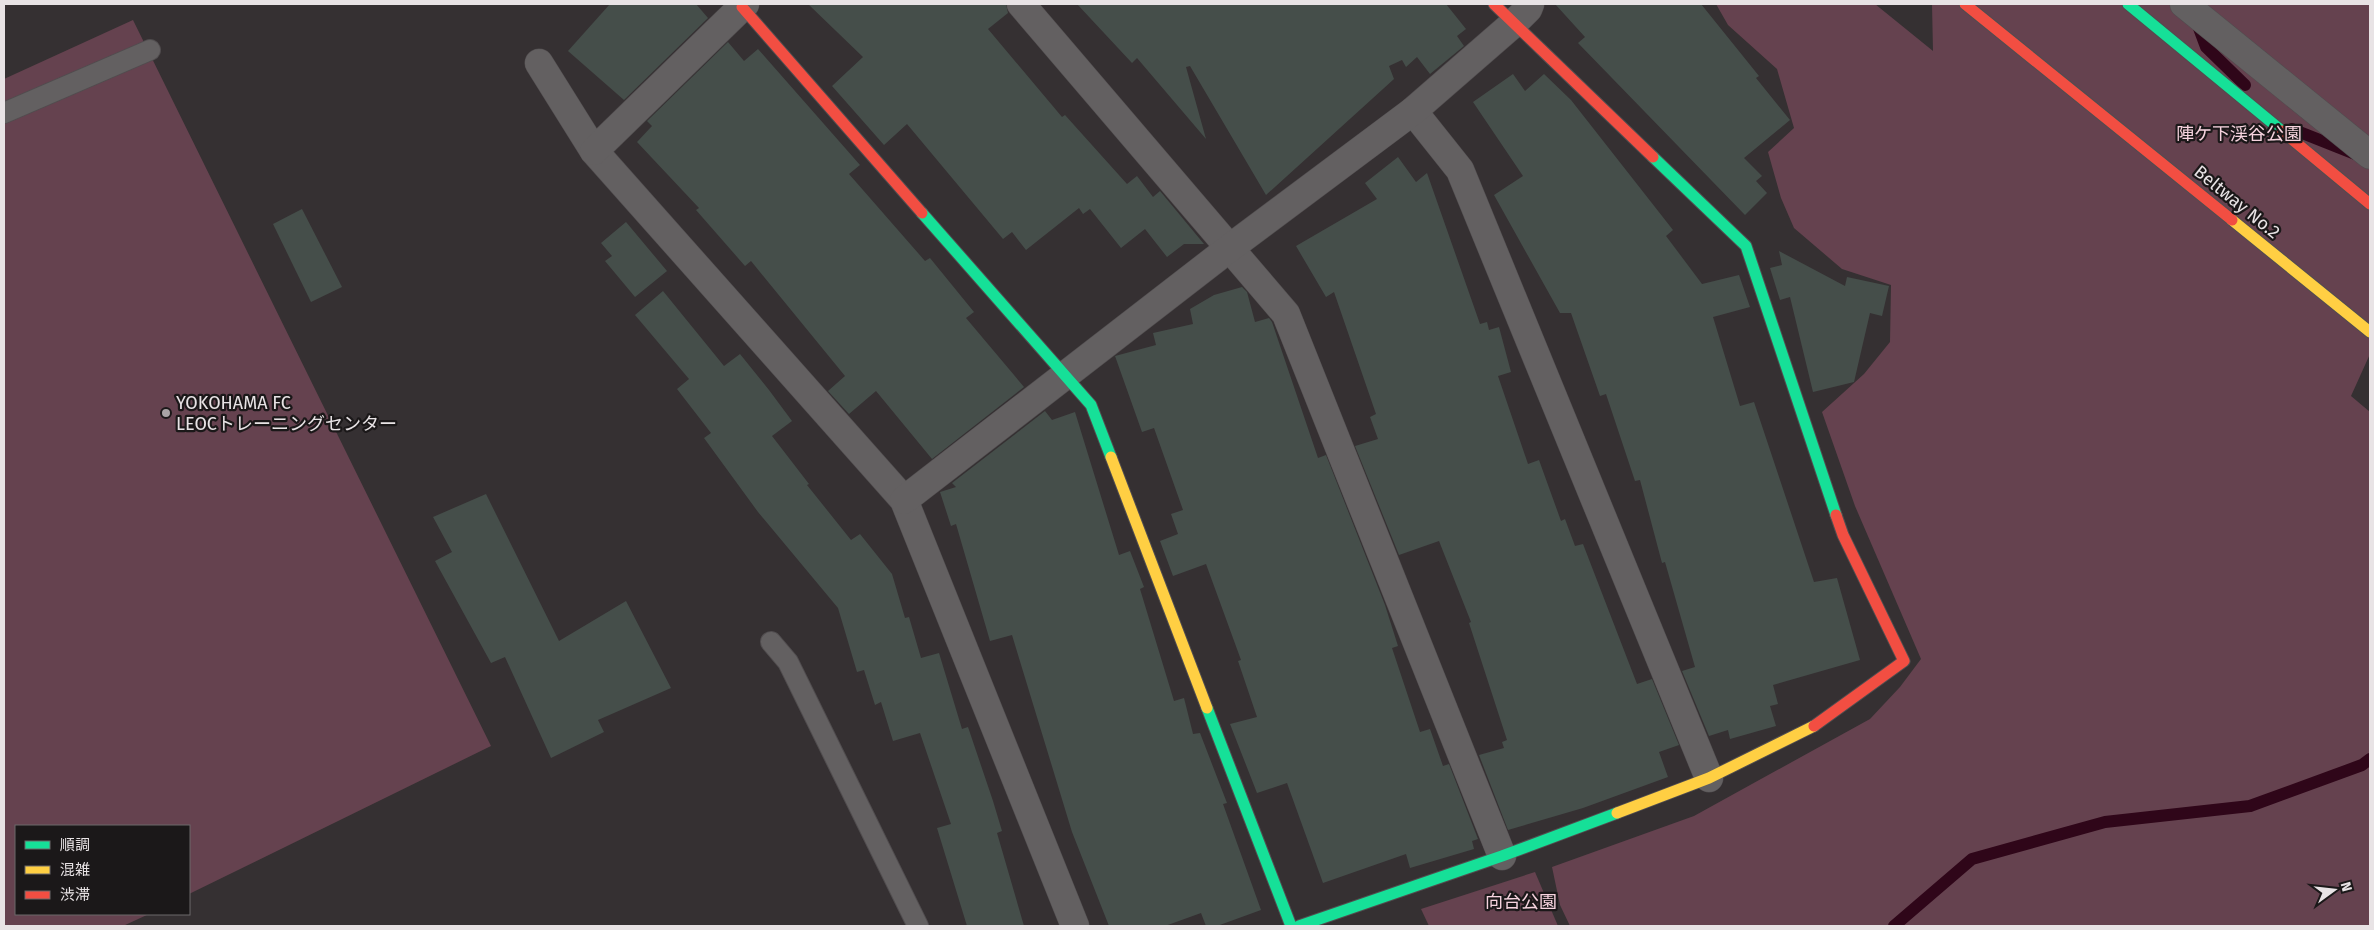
<svg xmlns="http://www.w3.org/2000/svg" width="2374" height="930" viewBox="0 0 2374 930" font-family="'Fira Sans','Noto Sans JP',sans-serif">
<style>
.green{fill:#65424f}
.lines{fill:none;stroke-linecap:round;stroke-linejoin:round}
.stream{stroke:#2f0619;stroke-width:12}
.building{fill:#454e4a}
.lane-casing{stroke:#514d4f;stroke-width:22}
.street-casing{stroke:#514d4f;stroke-width:29}
.fast-casing{stroke:#514d4f;stroke-width:13}
.slow-casing{stroke:#514d4f;stroke-width:13}
.jam-casing{stroke:#514d4f;stroke-width:13}
.lane{stroke:#636061;stroke-width:20}
.street{stroke:#636061;stroke-width:28}
.fast{stroke:#16e098;stroke-width:11}
.slow{stroke:#ffcf43;stroke-width:11}
.jam{stroke:#f24e42;stroke-width:11}
.poi-dot{fill:#a9a4a6;stroke:#1b1819;stroke-width:2}
.labels{text-anchor:middle;dominant-baseline:central;stroke-width:4.5;stroke-linejoin:round;paint-order:stroke}
.park-label{font-size:18px;fill:#f6d3de;stroke:#1b1819}
.street-label{font-size:18px;fill:#e8e3e5;stroke:#1b1819}
.poi-label{font-size:18px;fill:#e8e3e5;stroke:#1b1819;text-anchor:start}
</style>
<rect width="100%" height="100%" fill="#353032"/>
<g class="green">
<path d="M1716,4H1875L1933,51L1932,4H2370V354L2351,396L2370,412V926H1570L1560,905L1552,867L1694,816L1870,719L1900,687L1921,659L1855,506L1822,412L1864,374L1890,342L1891,285L1842,269L1794,228L1781,198L1768,152L1794,128L1777,69L1728,25Z"/>
<path d="M133,20L491,746L189,894V826H16V914H149L123,926H4V79Z"/>
<path d="M1535,872L1558,926H1429L1421,909Z"/>
</g>
<g class="lines">
<g class="stream">
<path d="M2197,23L2206,47L2245,85"/>
<path d="M2292,129L2355,154"/>
<path d="M1894,926L1972,859L2105,822L2250,806L2362,765L2370,759"/>
</g>
</g>
<g class="building">
<path d="M610,4H696L708,18L624,100L568,51Z"/>
<path d="M808,4H1006L1008,13L988,29L1062,117L1065,115L1127,184L1137,176L1153,197L1160,191L1204,244H1184L1167,257L1145,229L1121,248L1090,209L1083,214L1079,208L1026,250L1012,232L1003,239L907,124L884,145L832,86L863,57Z"/>
<path d="M1077,4H1446L1466,29L1457,36L1464,46L1430,74L1417,57L1406,67L1402,60L1389,66L1394,79L1266,195L1190,66L1186,67L1206,139L1137,58L1132,63Z"/>
<path d="M1555,4H1701L1759,76L1756,78L1790,120L1744,158L1762,176L1756,181L1767,193L1745,215L1578,43L1585,37Z"/>
<path d="M728,42L744,61L758,49L860,165L849,174L925,261L930,258L974,312L966,318L1024,387L932,459L876,391L849,414L828,391L845,376L751,261L745,266L696,210L699,208L637,142L652,126L647,121Z"/>
<path d="M1513,74L1525,91L1544,74L1571,100L1673,230L1666,236L1702,284L1739,275L1750,307L1713,317L1740,406L1754,402L1814,582L1837,578L1860,660L1773,685L1778,704L1770,706L1776,726L1730,739L1728,730L1709,736L1682,671L1695,667L1665,562L1662,563L1640,480L1635,481L1606,394L1600,396L1571,313H1560L1494,195L1523,176L1473,102Z"/>
<path d="M1398,157L1416,182L1427,173L1480,324L1487,322L1489,330L1499,327L1511,372L1498,376L1528,464L1539,460L1561,521L1565,519L1575,546L1583,544L1637,684L1652,679L1679,745L1659,752L1668,777L1583,808L1508,830L1479,755L1504,748L1502,742L1507,740L1469,623L1471,622L1439,541L1399,555L1355,446L1378,439L1370,417L1376,414L1334,292L1326,297L1296,246L1377,199L1365,183Z"/>
<path d="M302,209L342,287L311,302L273,224Z"/>
<path d="M626,222L667,271L635,297L605,261L612,256L601,243Z"/>
<path d="M1779,251L1845,286L1847,277L1889,286L1882,316L1870,313L1854,382L1813,392L1790,297L1780,300L1770,268L1782,265Z"/>
<path d="M1242,287L1247,292L1255,322L1269,318L1272,322L1318,458L1326,455L1385,605L1398,646L1392,648L1420,732L1430,729L1443,766L1449,764L1478,839L1472,841L1474,849L1410,868L1406,854L1323,883L1287,783L1257,793L1230,724L1257,717L1238,661L1241,660L1206,564L1173,576L1160,541L1178,534L1171,514L1183,510L1154,428L1142,432L1115,356L1156,345L1153,333L1193,324L1190,309L1214,295Z"/>
<path d="M663,291L724,366L740,354L769,390L792,421L772,436L809,484L807,485L851,540L860,534L892,574L905,618L909,617L921,658L939,653L962,729L968,727L993,801L1002,831L997,833L1024,926H967L937,828L951,824L920,733L893,741L881,702L875,705L864,670L857,672L838,608L758,512L704,438L711,433L677,389L689,379L635,315Z"/>
<path d="M1045,411L1052,420L1075,412L1119,555L1130,551L1144,587L1140,589L1174,701L1184,698L1193,734L1200,733L1227,803L1223,804L1261,910L1217,926H1206L1201,913L1165,926H1109L1072,832L1012,635L990,641L956,524L951,526L940,492L956,487L952,483Z"/>
<path d="M486,494L559,641L626,601L671,688L598,720L604,732L551,758L505,657L491,663L435,561L452,552L433,517Z"/>
</g>
<g class="lines">
<defs>
<g id="lane">
<path d="M4,113L150,50"/>
<path d="M771,642L788,662L918,926"/>
</g>
<g id="street">
<path d="M1021,4L1286,314L1502,856"/>
<path d="M2184,4L2370,155"/>
<path d="M539,63L594,151L904,500L1075,926"/>
<path d="M1413,111L1460,170L1709,778"/>
<path d="M594,151L745,4"/>
<path d="M904,500L1231,247L1413,111L1513,24L1528,9L1530,4"/>
</g>
<g id="fast">
<path d="M2128,4L2282,131"/>
<path d="M1653,157L1746,246L1836,515"/>
<path d="M922,213L1091,405L1111,457"/>
<path d="M1207,708L1291,926"/>
<path d="M1299,926L1502,856L1617,813"/>
</g>
<g id="slow">
<path d="M2232,220L2370,332"/>
<path d="M1111,457L1207,708"/>
<path d="M1617,813L1709,778L1814,726"/>
</g>
<g id="jam">
<path d="M1494,4L1653,157"/>
<path d="M1965,4L2232,220"/>
<path d="M742,7L922,213"/>
<path d="M2282,131L2370,204"/>
<path d="M1814,726L1904,661L1843,535L1836,515"/>
</g>
</defs>
<use href="#lane" class="lane-casing"/>
<use href="#street" class="street-casing"/>
<use href="#fast" class="fast-casing"/>
<use href="#slow" class="slow-casing"/>
<use href="#jam" class="jam-casing"/>
<use href="#lane" class="lane"/>
<use href="#street" class="street"/>
<use href="#fast" class="fast"/>
<use href="#slow" class="slow"/>
<use href="#jam" class="jam"/>
</g>
<circle class="poi-dot" cx="166" cy="413" r="5"/>
<g class="labels">
<g class="park-label">
<text x="2239" y="134">陣ケ下渓谷公園</text>
<text x="1521" y="902">向台公園</text>
</g>
<g class="street-label">
<text transform="translate(2237 202) rotate(39)">Beltway No.2</text>
</g>
<g class="poi-label">
<text x="176" y="403">YOKOHAMA FC<tspan x="176" dy="21">LEOCトレーニングセンター</tspan></text>
</g>
</g>
<rect width="2374" height="930" fill="none" stroke="#e8e3e5" stroke-width="10"/>
<rect x="15" y="825" width="175" height="90" fill="#1b1819" stroke="#6d696b"/>
<rect x="25" y="841" width="25" height="8" fill="#16e098" stroke="#6d696b"/>
<text x="60" y="850" font-size="15" fill="#e8e3e5">順調</text>
<rect x="25" y="866" width="25" height="8" fill="#ffcf43" stroke="#6d696b"/>
<text x="60" y="875" font-size="15" fill="#e8e3e5">混雑</text>
<rect x="25" y="891" width="25" height="8" fill="#f24e42" stroke="#6d696b"/>
<text x="60" y="900" font-size="15" fill="#e8e3e5">渋滞</text>
<g transform="translate(2334 890) rotate(75)" stroke="#1b1819" stroke-width="4" paint-order="stroke">
<path d="M0-4L9 19L0 12L-9 19Z" fill="#e8e3e5"/>
<text y="-8" font-size="14" font-weight="bold" text-anchor="middle" fill="#e8e3e5">N</text>
</g>
</svg>
